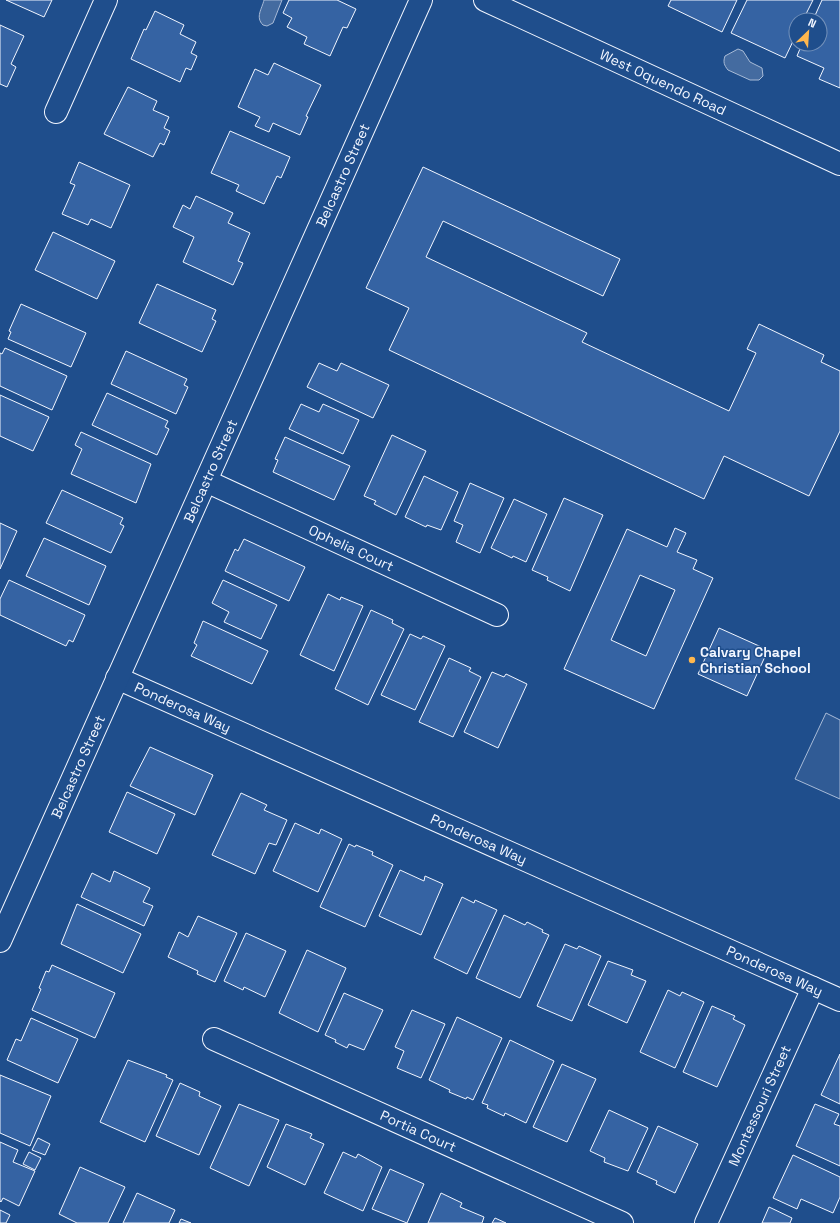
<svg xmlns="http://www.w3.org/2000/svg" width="840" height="1223" viewBox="0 0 840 1223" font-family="'Space Grotesk',sans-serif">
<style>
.built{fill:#305b95;stroke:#a8bbd7}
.water{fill:#446ba0;stroke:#a8bbd7}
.building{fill:#3563a3;stroke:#f2f6ff;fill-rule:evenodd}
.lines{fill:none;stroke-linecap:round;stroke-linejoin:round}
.minor-casing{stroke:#f2f6ff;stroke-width:24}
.tertiary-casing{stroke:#f2f6ff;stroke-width:24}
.minor{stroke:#1f4e8c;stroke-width:22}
.tertiary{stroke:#1f4e8c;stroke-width:22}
.poi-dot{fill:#ffb74d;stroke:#1f4e8c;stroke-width:1.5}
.labels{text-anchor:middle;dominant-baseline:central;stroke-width:3;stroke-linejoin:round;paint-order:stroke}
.street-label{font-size:14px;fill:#f2f6ff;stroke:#1f4e8c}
.poi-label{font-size:14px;font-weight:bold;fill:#f2f6ff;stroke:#1f4e8c;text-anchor:start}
</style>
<rect width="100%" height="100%" fill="#1f4e8c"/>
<path class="built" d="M826,713L840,720V799L795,779Z"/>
<g class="water">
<path d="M264,0H282L273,23L267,26L263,25C255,17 262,9 264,0Z"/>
<path d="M738,49L743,51L750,62L762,68L763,76L759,80H750L728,70C724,65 723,62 725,56Z"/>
</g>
<g class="building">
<path d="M6,0H52L44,17Z"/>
<path d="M289,0H337L356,9L347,28L343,27L330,56L304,44L307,37L287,27L292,18L283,13Z"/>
<path d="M671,0H737L722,32L668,6Z"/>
<path d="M747,0H813L803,20H796V35L785,58L731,33Z"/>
<path d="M822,0H840V88L819,79L824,68L797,56L802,44H820V20H813Z"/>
<path d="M155,11L184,25L180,34L196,42L191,53L197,56L191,70L186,68L180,82L131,59L144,29L146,30Z"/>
<path d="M0,25L24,36L11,64L16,67L7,87L0,84Z"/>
<path d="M274,63L321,85L306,116L308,117L300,135L273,123L269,132L255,126L260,117L238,107L255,69L268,75Z"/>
<path d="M128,87L157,101L153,110L169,117L164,128L170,131L164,145L160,143L153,157L104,134Z"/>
<path d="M230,131L290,157L281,178L277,176L264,204L236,191L239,185L211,173Z"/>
<path d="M79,162L130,185L111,228L91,219L88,225L62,214L75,185L70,183Z"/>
<path d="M423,167L620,259L603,296L443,221L426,257L587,333L582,342L729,411L756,353L747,349L759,324L824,355L821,362L840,371V431L809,496L724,456L704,499L389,350L409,308L366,288Z"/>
<path d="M196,196L233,213L228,223L250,233L238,261L243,263L233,285L183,262L194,237L173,227L183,205L190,209Z"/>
<path d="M53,232L115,261L97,299L35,270Z"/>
<path d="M157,284L216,310L212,319L216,321L202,352L139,323Z"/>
<path d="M21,304L86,333L71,367L8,339L11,332L9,331Z"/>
<path d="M5,348L67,376L52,410L0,386V353L2,354Z"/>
<path d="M126,351L187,379L184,385L188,387L176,414L111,384Z"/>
<path d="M319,363L337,371L341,363L389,385L373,418L307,387Z"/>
<path d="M107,393L168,421L165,427L169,429L157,455L92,425Z"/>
<path d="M0,395L49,417L33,451L0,436Z"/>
<path d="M301,404L319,412L323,404L359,420L343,454L289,429Z"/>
<path d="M81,432L151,464L136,503L71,474L82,449L75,445Z"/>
<path d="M392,435L426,451L396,515L374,504L376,501L364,496Z"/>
<path d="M285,437L350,466L334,500L273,472L278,460L275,459Z"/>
<path d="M424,476L458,492L441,530L427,525L426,527L405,517Z"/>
<path d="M470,483L504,498L480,553L456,542L463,525L454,521Z"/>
<path d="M62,490L123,518L120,524L124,526L111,553L46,523Z"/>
<path d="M564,498L603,515L570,591L547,580L548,577L532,570Z"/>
<path d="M514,499L547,514L526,562L513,556L512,558L491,548Z"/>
<path d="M0,523L17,531L0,569Z"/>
<path d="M675,528L686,533L677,552L697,560L693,569L713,578L654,709L564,669L627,529L667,547ZM640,575L675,590L646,656L611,640Z"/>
<path d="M44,538L106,566L89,605L26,576Z"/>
<path d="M244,539L305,567L289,601L225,571L235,549L238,551Z"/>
<path d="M9,580L85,615L73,642L69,640L66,646L0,615V599Z"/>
<path d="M223,580L277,605L261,639L224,622L229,612L212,603Z"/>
<path d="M328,594L340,600L341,597L363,606L334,671L300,655Z"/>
<path d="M371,610L393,620L392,623L404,629L368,705L335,689Z"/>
<path d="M203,621L268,651L252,684L191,656L197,645L194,643Z"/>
<path d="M719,628L768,650L747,696L698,674Z"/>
<path d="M410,634L421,639L423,636L445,646L415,710L381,695Z"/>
<path d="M449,658L471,668L469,671L481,677L453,737L419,722Z"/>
<path d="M492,672L504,677L506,674L527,684L498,748L464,732Z"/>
<path d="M150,747L213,775L195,815L130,786Z"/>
<path d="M127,792L175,814L157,854L109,832Z"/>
<path d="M241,793L267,805L264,810L287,820L276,845L269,843L255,874L212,855Z"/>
<path d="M295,823L319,834L321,829L342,839L318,892L273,871Z"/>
<path d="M349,844L355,847L356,845L373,852L372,855L393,865L365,927L320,907Z"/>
<path d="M400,870L424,881L425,876L443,884L421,935L379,916Z"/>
<path d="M114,871L150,888L143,902L153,906L144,926L81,897L92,873L110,882Z"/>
<path d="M462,897L474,903L475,900L497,910L467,974L434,958Z"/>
<path d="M77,904L141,934L123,973L61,944Z"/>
<path d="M504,915L525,925L527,922L543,930L542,932L549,935L520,998L476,978Z"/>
<path d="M198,916L237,933L215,982L197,974L198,971L168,957L179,932L188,937Z"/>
<path d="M246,933L286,951L265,997L244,987L243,990L224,981Z"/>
<path d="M565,944L577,949L579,946L601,956L572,1021L537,1006Z"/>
<path d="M307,950L346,968L318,1032L279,1013Z"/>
<path d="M608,961L633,970L631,975L646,981L627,1023L588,1005Z"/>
<path d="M52,965L115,993L95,1038L32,1010L41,989L39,988L46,971L49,972Z"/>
<path d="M668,990L680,996L682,992L704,1002L675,1068L640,1052Z"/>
<path d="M344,993L383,1010L364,1050L349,1044L347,1048L335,1042L336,1040L325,1035Z"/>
<path d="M712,1006L735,1016L733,1019L745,1025L717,1087L683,1072Z"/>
<path d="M412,1010L445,1024L421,1078L397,1068L404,1051L395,1047Z"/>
<path d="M457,1017L502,1038L473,1100L467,1097L466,1099L449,1092L450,1090L429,1080Z"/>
<path d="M31,1018L78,1039L58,1083L7,1060L16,1039L21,1041Z"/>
<path d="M510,1040L554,1061L526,1123L505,1113L504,1116L487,1108L488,1105L482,1103Z"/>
<path d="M840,1054V1104L821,1095Z"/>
<path d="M128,1060L167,1075L166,1077L173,1080L145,1142L100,1122Z"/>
<path d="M562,1064L596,1079L567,1142L533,1127Z"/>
<path d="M0,1075L51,1096L30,1146L0,1133Z"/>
<path d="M180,1083L200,1092L199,1096L221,1106L199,1155L156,1136Z"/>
<path d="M239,1104L279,1120L249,1186L210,1168Z"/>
<path d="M815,1104L839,1114L834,1124L840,1126V1166L796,1146Z"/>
<path d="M609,1110L648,1128L628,1171L604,1162L605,1158L590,1151Z"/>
<path d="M286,1124L312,1134L310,1138L324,1144L305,1185L267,1167Z"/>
<path d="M658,1126L698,1144L675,1193L656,1184L657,1181L637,1172Z"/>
<path d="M38,1138L50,1144L45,1155L32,1150Z"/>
<path d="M0,1142L18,1150L13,1162L35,1171L19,1206L3,1198L1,1202L0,1201Z"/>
<path d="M29,1152L41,1158L35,1170L23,1164Z"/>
<path d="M343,1152L356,1158L358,1154L382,1167L363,1211L324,1193Z"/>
<path d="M793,1155L840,1177V1197L833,1213L801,1199L797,1209L773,1198Z"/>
<path d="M80,1167L125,1187L108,1223H77L59,1214Z"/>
<path d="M390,1169L424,1184L407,1223L372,1209Z"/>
<path d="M137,1193L175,1210L169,1223H123Z"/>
<path d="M441,1193L462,1203L460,1207L484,1217L482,1223H428Z"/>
<path d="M769,1207L792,1218L790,1223H762Z"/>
<path d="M0,1210L10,1215L6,1223H0Z"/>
<path d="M495,1218L506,1223H492Z"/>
<path d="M181,1219L191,1223H179Z"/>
</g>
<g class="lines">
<defs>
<g id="minor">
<path d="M56,112L106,0"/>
<path id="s1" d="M206,481L497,615"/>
<path id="s2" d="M117,678L840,1000"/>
<path id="s3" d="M0,941L421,0"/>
<path id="s4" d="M214,1039L622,1223"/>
<path id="s5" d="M706,1223L813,988"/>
</g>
<g id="tertiary">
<path id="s6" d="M485,0L840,164"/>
</g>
</defs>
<use href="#minor" class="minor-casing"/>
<use href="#tertiary" class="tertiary-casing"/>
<use href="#minor" class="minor"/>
<use href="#tertiary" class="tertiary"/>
</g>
<circle class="poi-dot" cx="692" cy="660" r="4"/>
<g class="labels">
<g class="street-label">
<text stroke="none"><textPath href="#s6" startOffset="196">West Oquendo Road</textPath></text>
<text stroke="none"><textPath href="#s3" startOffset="839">Belcastro Street</textPath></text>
<text stroke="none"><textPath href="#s3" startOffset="515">Belcastro Street</textPath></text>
<text stroke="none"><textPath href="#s1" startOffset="160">Ophelia Court</textPath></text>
<text stroke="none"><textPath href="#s2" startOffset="72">Ponderosa Way</textPath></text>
<text stroke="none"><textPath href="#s3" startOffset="191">Belcastro Street</textPath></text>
<text stroke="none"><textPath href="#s2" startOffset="396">Ponderosa Way</textPath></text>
<text stroke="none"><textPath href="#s2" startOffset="720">Ponderosa Way</textPath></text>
<text stroke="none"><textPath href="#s5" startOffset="129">Montessouri Street</textPath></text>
<text stroke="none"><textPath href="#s4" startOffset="224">Portia Court</textPath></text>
</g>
<g class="poi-label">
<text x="700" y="652">Calvary Chapel<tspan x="700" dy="16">Christian School</tspan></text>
</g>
</g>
<g transform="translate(808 32) rotate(25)"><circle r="19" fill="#1f4e8c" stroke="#7391ba"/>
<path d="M0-3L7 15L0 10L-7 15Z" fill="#ffb74d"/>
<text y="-6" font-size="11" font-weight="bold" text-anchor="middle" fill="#f2f6ff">N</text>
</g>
</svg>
